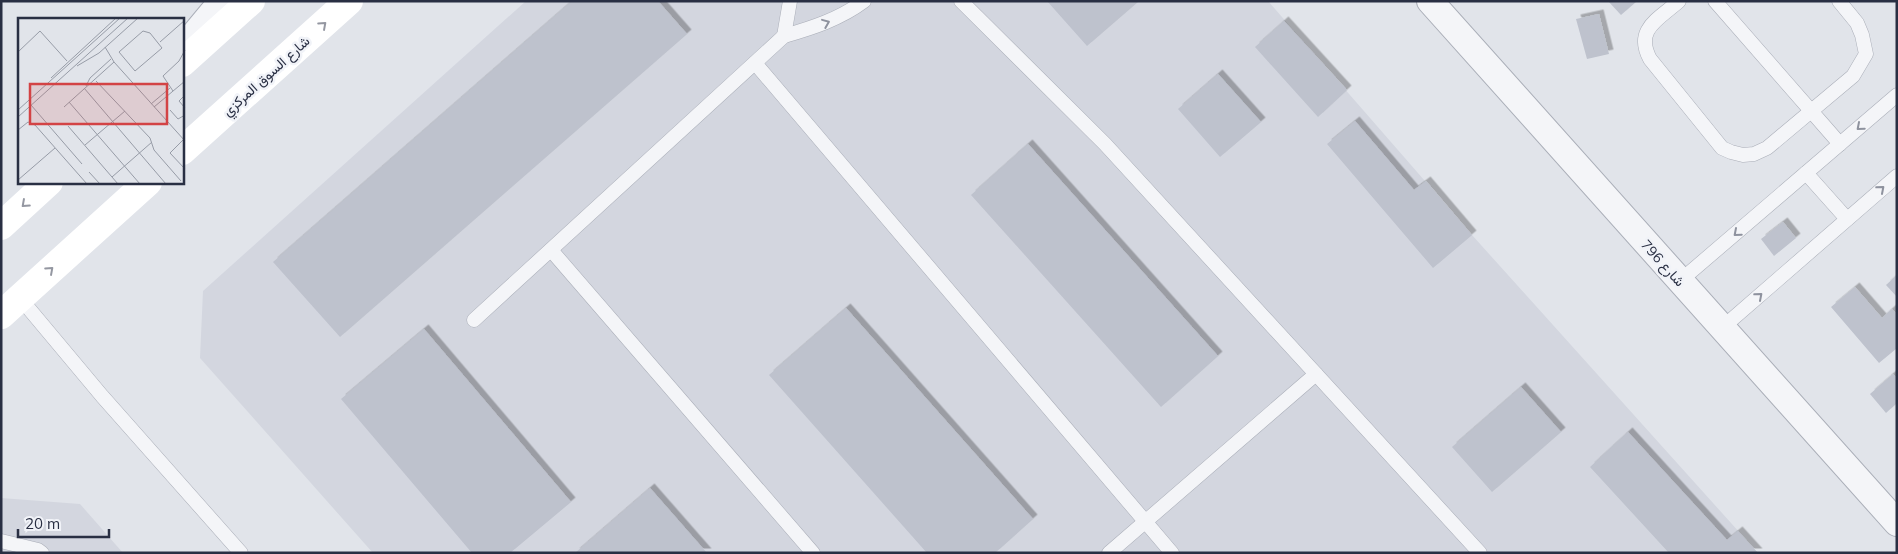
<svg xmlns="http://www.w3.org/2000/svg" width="1898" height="554" viewBox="0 0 1898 554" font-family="Mulish,Vazirmatn,sans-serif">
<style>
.built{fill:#d3d6df}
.building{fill:#bec2cd;filter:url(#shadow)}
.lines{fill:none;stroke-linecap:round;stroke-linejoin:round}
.service-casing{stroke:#aaaeb8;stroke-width:15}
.minor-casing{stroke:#aaaeb8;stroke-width:28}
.service{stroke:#f4f5f8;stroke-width:14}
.minor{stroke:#f4f5f8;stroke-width:26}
.secondary{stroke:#fff;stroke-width:28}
.oneway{stroke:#8e929e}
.oneway2{stroke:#9497a1}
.labels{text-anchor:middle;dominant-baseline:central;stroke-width:5;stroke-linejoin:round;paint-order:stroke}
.street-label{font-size:14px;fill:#292f43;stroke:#f1f3f8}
.inset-road{fill:none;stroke:#979ca7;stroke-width:1}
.view{fill:#d34345;fill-opacity:0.15;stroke:#d34345;stroke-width:2.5}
.inset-edge{fill:none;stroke:#292f43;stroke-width:2.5}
</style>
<defs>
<filter id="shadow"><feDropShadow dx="4.5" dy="-4.5" stdDeviation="0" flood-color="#0004"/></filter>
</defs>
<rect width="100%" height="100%" fill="#e1e4ea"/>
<g class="built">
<path d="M526,1H1268L1472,235L1758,553H373L200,358L203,291Z"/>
<path d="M1,498L80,504L123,553H1Z"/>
</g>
<g class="building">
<path d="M572,1H658L687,34L340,337L273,262Z"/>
<path d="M1047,1H1139L1087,46Z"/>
<path d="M1608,1H1637L1621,15Z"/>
<path d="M1599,14L1609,54L1587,59L1576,19Z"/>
<path d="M1284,21L1347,90L1318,117L1255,47Z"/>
<path d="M1218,74L1261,122L1220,157L1178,109Z"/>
<path d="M1355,121L1414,190L1426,181L1472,235L1433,268L1327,144Z"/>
<path d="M1028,144L1218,356L1161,407L971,195Z"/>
<path d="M1783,222L1796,238L1774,256L1761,239Z"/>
<path d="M1897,275V297L1886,285Z"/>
<path d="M1855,287L1882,318L1892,309L1897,314V348L1879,363L1831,307Z"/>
<path d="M846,308L1033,519L995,553H927L769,375Z"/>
<path d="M424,329L571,502L510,553H472L341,399Z"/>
<path d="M1893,374L1897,378V403L1886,413L1870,394Z"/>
<path d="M1521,387L1561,432L1492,492L1452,447Z"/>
<path d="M1628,432L1727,540L1738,531L1758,553H1669L1590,467Z"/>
<path d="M650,488L707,553H575Z"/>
</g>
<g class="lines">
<defs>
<g id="service">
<path d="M961,1L1105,144L1480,553"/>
<path d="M1679,1C1659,19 1634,29 1650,59L1722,148L1731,152L1743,155L1754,154L1767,148L1853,76L1866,54L1862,35L1857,23L1839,1"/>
<path d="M1715,1L1840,144"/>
<path d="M784,36L790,1"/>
<path d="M755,63L1172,553"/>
<path d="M1806,173L1847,219"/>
<path d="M551,250L813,553"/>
<path d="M1680,281L1897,95"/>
<path d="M20,298L102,396L241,553"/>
<path d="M474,320L784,36C812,28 840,19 864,1"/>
<path d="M1722,328L1897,176"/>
<path d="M1,541L38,550L42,553"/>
<path d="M1109,553L1316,374"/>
</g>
<g id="minor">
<path d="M1430,1L1897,523"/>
<path d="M182,49L222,1"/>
</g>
</defs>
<use href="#service" class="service-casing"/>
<use href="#minor" class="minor-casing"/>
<use href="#service" class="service"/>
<use href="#minor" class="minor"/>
<g class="secondary">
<path d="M182,63L251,1"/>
<path d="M182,151L349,1"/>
<path d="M1,226L49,182"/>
<path d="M1,315L148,182"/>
</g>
</g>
<defs><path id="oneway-chevron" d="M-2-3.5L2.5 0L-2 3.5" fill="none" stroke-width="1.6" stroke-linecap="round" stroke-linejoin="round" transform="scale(1.25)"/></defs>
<g class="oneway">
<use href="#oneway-chevron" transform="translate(826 23) rotate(-22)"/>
<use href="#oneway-chevron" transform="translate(1860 127) rotate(139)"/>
<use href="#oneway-chevron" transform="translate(1881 189) rotate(-41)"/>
<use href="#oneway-chevron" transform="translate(1737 233) rotate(139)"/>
<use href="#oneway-chevron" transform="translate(1759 296) rotate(-41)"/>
</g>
<g class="oneway2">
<use href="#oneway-chevron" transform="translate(323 25) rotate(-42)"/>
<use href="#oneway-chevron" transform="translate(25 204) rotate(138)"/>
<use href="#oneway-chevron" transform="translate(50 270) rotate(-42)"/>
</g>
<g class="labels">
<g class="street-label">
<text transform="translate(266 76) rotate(-42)">شارع السوق المركزي</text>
<text transform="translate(1663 263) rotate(48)">شارع 796</text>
</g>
</g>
<g transform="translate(18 18)">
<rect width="166" height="166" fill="#e1e4ea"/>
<path class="inset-road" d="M125,13L132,15L144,30L117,53L101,34ZM142,24L167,2M87,29L96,44L167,123M0,34L22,13L49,43M59,48L81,35L120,0M33,60L98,0M78,63L132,120L136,132L163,163M68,68L72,60L93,41M66,70L148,166M155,73L145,58L161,43L167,32M167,77L161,83L167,90M51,84L122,166M133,86L152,70M13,87L64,146M46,89L96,44M136,89L167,63M0,92L102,0M152,92L160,101L167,97M0,99L110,0M50,108L100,166M0,112L10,104L17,107L69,166M165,122L152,135L167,151M67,127L107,93M71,154L82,166M94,159L134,124M0,162L37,130"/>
<path class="view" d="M12,66H149V106H12Z"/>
<rect width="166" height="166" class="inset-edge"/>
</g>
<rect width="1898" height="554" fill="none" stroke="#292f43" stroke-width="5"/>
<path d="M18 529v8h91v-8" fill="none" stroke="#292f43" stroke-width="2.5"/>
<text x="25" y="529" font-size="15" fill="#292f43" stroke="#f1f3f8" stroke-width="4" paint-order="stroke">20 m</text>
</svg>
